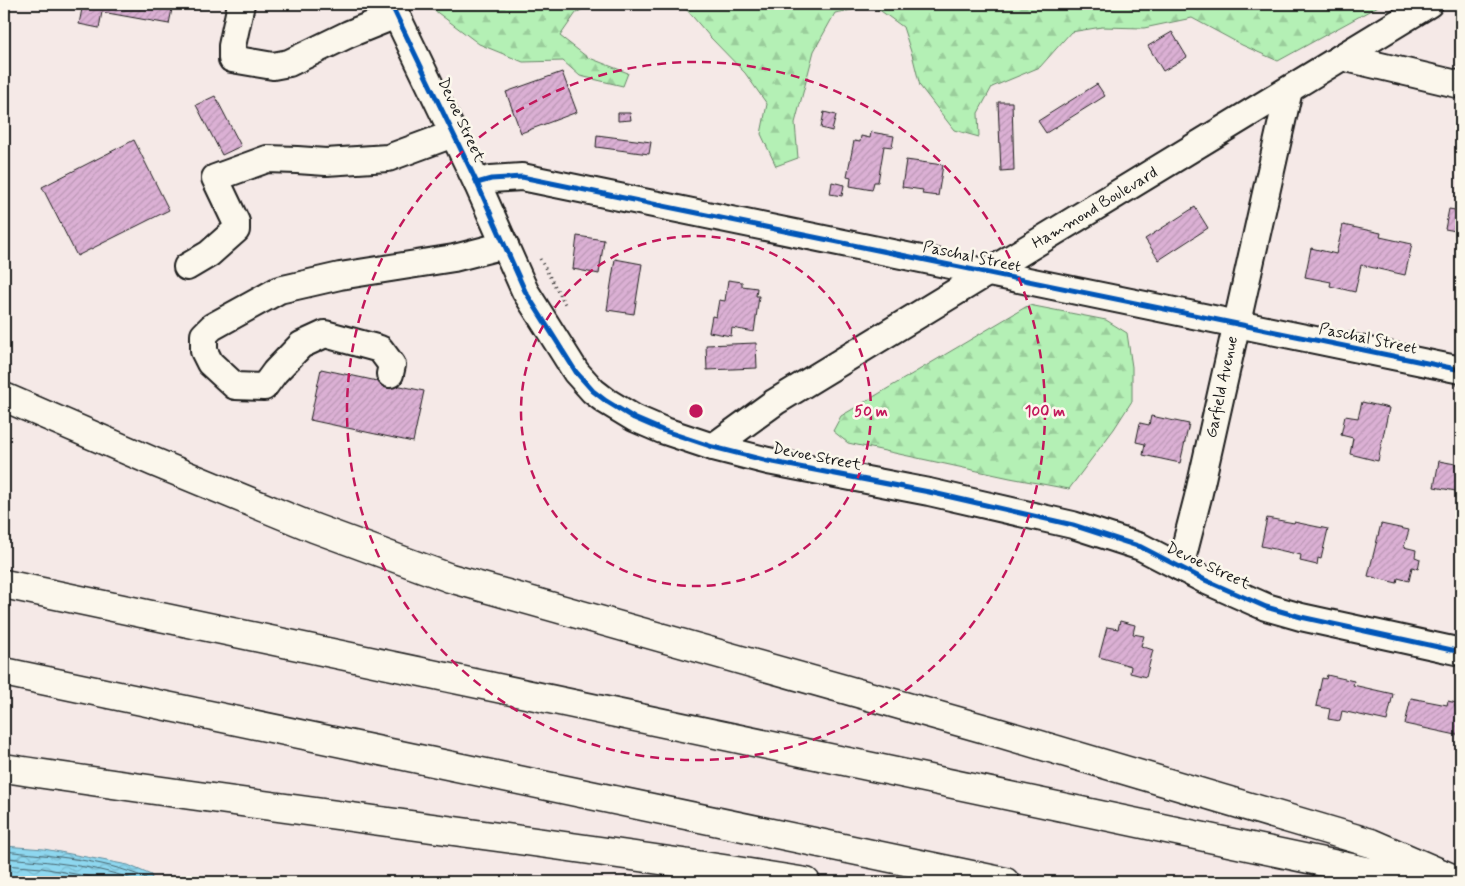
<svg xmlns="http://www.w3.org/2000/svg" width="1465" height="886" viewBox="0 0 1465 886" font-family="Mynerve,sans-serif">
<style>
.forest{fill:url(#forest-firs);stroke:#688668}
.water{fill:url(#water-waves);stroke:#608c9b}
.lines{fill:none;stroke-linecap:round;stroke-linejoin:round}
.shore{stroke:#4a6770;stroke-width:1}
.building{fill:url(#building-hatch);stroke:#1c1c1c}
.minor-casing{stroke:#1c1c1c;stroke-width:30}
.highway-casing{stroke:#1c1c1c;stroke-width:31}
.path{stroke:#1c1c1c;stroke-width:3;stroke-dasharray:1 4;stroke-linecap:butt}
.minor{stroke:#fbf7ec;stroke-width:26}
.highway{stroke:#fbf7ec;stroke-width:28}
.cycleway-casing{stroke:#fbf7ec;stroke-width:8}
.cycleway{stroke:#0057b8;stroke-width:5}
.ring{fill:none;stroke:#c2185b;stroke-width:2.5;stroke-dasharray:9 6}
.labels{text-anchor:middle;dominant-baseline:central;stroke-width:5;stroke-linejoin:round;paint-order:stroke}
.street-label{font-size:16px;fill:#1c1c1c;stroke:#fbf7ec}
.centre{fill:#c2185b;stroke:#fbf7ec;stroke-width:2.5}
.ring-label{font-size:15px;text-anchor:middle;font-weight:bold;fill:#c2185b;stroke:#fbf7ec;stroke-width:5;stroke-linejoin:round;paint-order:stroke}
</style>
<defs>
<pattern id="forest-firs" width="22" height="20" patternUnits="userSpaceOnUse" patternTransform="scale(1.25)"><rect width="22" height="20" fill="#b4f0b5"/><path d="M5 1l3.5 6h-7zM16 11l3.5 6h-7z" fill="#9acd9b"/></pattern>
<pattern id="water-waves" width="16" height="10" patternUnits="userSpaceOnUse" patternTransform="scale(1.25)"><rect width="16" height="10" fill="#8ed7ef"/><path d="M0 5q4-4 8 0t8 0" fill="none" stroke="#7ab8cc"/></pattern>
<pattern id="building-hatch" width="6" height="6" patternUnits="userSpaceOnUse" patternTransform="scale(1.25)"><rect width="6" height="6" fill="#dbb0d4"/><path d="M-1 1l2-2M0 6l6-6M5 7l2-2" fill="none" stroke="#bb97b5"/></pattern>
</defs>
<rect width="100%" height="100%" fill="#f5e9e7"/>
<filter id="ink" filterUnits="userSpaceOnUse"><feTurbulence type="fractalNoise" baseFrequency=".02" numOctaves="2"/><feDisplacementMap in="SourceGraphic" scale="10" xChannelSelector="R" yChannelSelector="G"/><feConvolveMatrix kernelMatrix="1 2 1 2 8 2 1 2 1" color-interpolation-filters="sRGB"/></filter>
<g filter="url(#ink)">
<g class="forest">
<path d="M432,4H591L576,13L560,36L587,57L628,73L623,86L580,76L563,61L523,62L479,44L434,10Z"/>
<path d="M669,4H1382L1278,61L1242,45L1192,18L1144,28L1102,27L1071,32L1040,67L992,87L978,113L979,137L954,130L920,86L913,58L903,27L874,6L835,13L814,51L795,123L798,158L776,166L761,134L767,104L745,73L711,38L687,10Z"/>
<path d="M1029,305L1106,320L1127,333L1132,367V401L1114,429L1069,489L1010,478L848,443L833,431L841,416Z"/>
</g>
<path class="water" d="M4,846L44,849L81,856L128,865L151,875L153,882H4Z"/>
<g class="lines">
<g class="shore">
<path d="M4,851C51,856 102,859 146,878L148,882"/>
<path d="M4,858C46,861 101,866 140,882"/>
<path d="M4,865L42,868L119,882"/>
</g>
</g>
<g class="building">
<path d="M83,4H173L169,24L102,12L99,28L79,24Z"/>
<path d="M174,4H200V8Z"/>
<path d="M1172,32L1187,57L1163,71L1148,46Z"/>
<path d="M562,72L577,112L521,133L506,92Z"/>
<path d="M1097,84L1105,96L1046,133L1038,121Z"/>
<path d="M215,96L241,146L222,155L196,105Z"/>
<path d="M998,102H1012L1014,170L1001,171Z"/>
<path d="M824,112L836,115L832,131L821,128Z"/>
<path d="M618,113H630L631,120L618,121Z"/>
<path d="M871,132L894,136L892,147L884,146L878,182H874L872,190L850,186L851,177L847,176L854,141L860,142L861,136L870,138Z"/>
<path d="M597,135L651,142L649,154L596,147Z"/>
<path d="M134,140L169,210L77,256L42,187Z"/>
<path d="M906,160L943,165L938,196L922,194L923,190L902,187Z"/>
<path d="M832,182L844,185L842,196L830,194Z"/>
<path d="M1195,207L1208,228L1159,260L1145,239Z"/>
<path d="M1449,209L1461,211L1456,231L1445,229Z"/>
<path d="M1343,225L1381,233L1380,237L1412,244L1405,275L1361,265L1355,292L1330,286L1331,282L1305,277L1311,248L1336,254Z"/>
<path d="M577,236L604,240L599,274L573,269Z"/>
<path d="M615,259L642,264L634,314L607,310Z"/>
<path d="M728,280L742,282V286L757,288L756,296H759L754,332L732,328L731,336L709,332L712,316L716,317L719,300L725,301Z"/>
<path d="M756,343L757,368L707,370L706,345Z"/>
<path d="M321,369L424,391L413,442L310,420Z"/>
<path d="M1362,402L1389,408L1378,461L1350,454L1353,438L1341,435L1345,416L1358,418Z"/>
<path d="M1151,416L1189,424L1180,463L1143,455L1145,444L1136,442L1140,423L1149,425Z"/>
<path d="M1439,461L1461,465V492L1434,487Z"/>
<path d="M1267,518L1294,523V522L1328,529L1321,559L1318,558L1317,565L1300,561L1301,555L1261,546Z"/>
<path d="M1381,524L1409,530L1404,547L1416,550L1415,557L1420,559L1418,569L1412,567L1409,581L1398,578L1397,583L1368,576Z"/>
<path d="M1120,621L1135,625L1133,634L1144,636L1141,646L1153,650L1146,677L1130,673L1131,666L1099,657L1107,627L1118,629Z"/>
<path d="M1327,675L1354,681L1353,685L1393,694L1387,721L1342,711L1340,721L1328,719L1330,709L1316,706L1322,678L1326,679Z"/>
<path d="M1411,698L1447,705L1448,701L1456,703L1455,707L1461,708V736L1405,724Z"/>
</g>
<g class="lines">
<defs>
<g id="minor">
<path d="M241,4L232,46V59L273,66L289,63L349,34L396,15"/>
<path d="M391,4L477,183L525,291L576,372L593,391L606,401L634,418L662,430L713,447L768,461L929,492L1073,525L1141,547L1205,580L1266,607L1301,617L1461,652"/>
<path d="M1342,57L1461,85"/>
<path d="M477,183L491,179L522,177L1461,370"/>
<path d="M187,267L209,254L236,230V222L215,178L267,159L297,160L326,162L388,158L453,134"/>
<path d="M390,374L392,365L380,349L325,334L301,345L275,372L264,387L235,386L210,363L204,351V335L212,327L279,290L340,276L454,258L505,245"/>
<path d="M713,447L775,402L1429,4"/>
<path d="M1180,567L1198,497L1289,90"/>
</g>
<g id="highway">
<path d="M4,397L154,462L314,528L450,578L996,732L1371,843L1461,882"/>
<path d="M4,584L1418,882"/>
<path d="M4,672L1005,882"/>
<path d="M4,768C271,809 539,839 806,882"/>
</g>
</defs>
<use href="#minor" class="minor-casing"/>
<use href="#highway" class="highway-casing"/>
<path class="path" d="M540,259L566,306"/>
<use href="#minor" class="minor"/>
<use href="#highway" class="highway"/>
<defs>
<g id="cycleway">
<path d="M391,4L477,183L525,291L576,372L593,391L606,401L634,418L662,430L713,447L768,461L929,492L1073,525L1141,547L1205,580L1266,607L1301,617L1461,652"/>
<path d="M477,183L491,179L522,177L1461,370"/>
</g>
</defs>
<use href="#cycleway" class="cycleway-casing"/>
<use href="#cycleway" class="cycleway"/>
</g>
</g>
<g class="ring">
<circle cx="696" cy="411" r="175"/>
<circle cx="696" cy="411" r="349"/>
</g>
<g class="labels">
<g class="street-label">
<text transform="translate(461 120) rotate(65)">Devoe Street</text>
<text transform="translate(1095 208) rotate(-31)">Hammond Boulevard</text>
<text transform="translate(972 257) rotate(12)">Paschal Street</text>
<text transform="translate(1368 339) rotate(12)">Paschal Street</text>
<text transform="translate(1222 387) rotate(-78)">Garfield Avenue</text>
<text transform="translate(817 457) rotate(11)">Devoe Street</text>
<text transform="translate(1208 566) rotate(25)">Devoe Street</text>
</g>
</g>
<circle cx="696" cy="411" r="8" class="centre"/>
<g class="ring-label">
<text x="871" y="416">50 m</text>
<text x="1045" y="416">100 m</text>
</g>
<rect width="1465" height="886" fill="none" stroke="#fbf7ec" stroke-width="20"/>
<rect x="10" y="10" width="1445" height="866" fill="none" stroke="#1c1c1c" stroke-width="2" filter="url(#ink)"/>
</svg>
